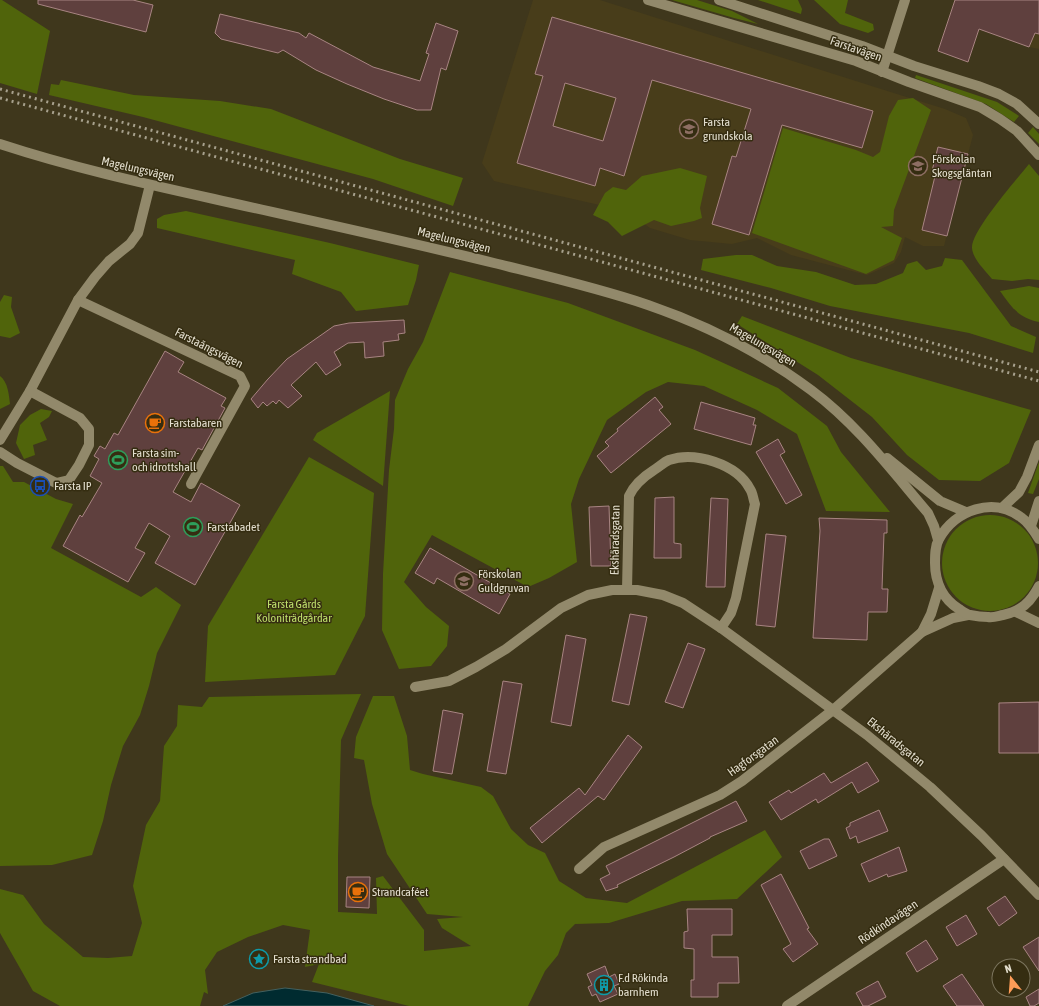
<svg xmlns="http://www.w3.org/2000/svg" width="1039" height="1006" viewBox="0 0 1039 1006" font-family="'Asap Condensed',sans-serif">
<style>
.built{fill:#483d1a}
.green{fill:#50640b}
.water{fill:#002b30;stroke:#44615f}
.building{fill:#5f403e;stroke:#a88482;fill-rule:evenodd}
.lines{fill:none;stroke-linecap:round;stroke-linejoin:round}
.street{stroke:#92896b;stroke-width:10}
.secondary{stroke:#92896b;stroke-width:10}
.rail{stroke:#a7a18d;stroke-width:3;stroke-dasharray:2 4;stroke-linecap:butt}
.labels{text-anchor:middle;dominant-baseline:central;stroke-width:3;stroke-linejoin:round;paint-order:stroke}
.street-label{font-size:12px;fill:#e3dece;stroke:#352d11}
.poi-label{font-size:12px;fill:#e3dece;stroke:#352d11;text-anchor:start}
.park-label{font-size:12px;fill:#bedf6b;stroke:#352d11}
</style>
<rect width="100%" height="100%" fill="#3f371c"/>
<g class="built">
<path d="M533,0H600L900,95L945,109L966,118L973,135L944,246H923L905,237L901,252L894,263L867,275L791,255L757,238L732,244L690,240L650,228L626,211L494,181L482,163Z"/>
<path d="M1035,33L1039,34V49L1029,47Z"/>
</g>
<g class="green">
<path d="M0,0H2L50,31L37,94L0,83Z"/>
<path d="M672,0H697L732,11L758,24L734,18Z"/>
<path d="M758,0H798L802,9L801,14Z"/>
<path d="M814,0H848L845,13L873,24L874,30L868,33L840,24Z"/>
<path d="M916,75L997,102L1019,116L1014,122L986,104L915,78Z"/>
<path d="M61,80L134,95L220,101L271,109L400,159L463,178L453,206L373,179L143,117L49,95L51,84L59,85Z"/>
<path d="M913,98L931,110L894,210L893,226L881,227L902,238L894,260L866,274L752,233L783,128L856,150L873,157L880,152L889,116L898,100Z"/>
<path d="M1033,127L1039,134V144L1028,133Z"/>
<path d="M1029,164L1039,176V280L1028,279L1012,281L992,279C986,271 973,260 972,248C971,231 1017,179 1029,164Z"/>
<path d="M680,168L707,176L700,208L702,218L694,221L671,226L654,220L622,236L608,222L593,215L605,193L613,187L626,190L642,176Z"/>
<path d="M186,211L330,243L419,265L416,280L408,305L356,311L341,292L292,274L295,260L157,228V219L164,215Z"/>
<path d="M736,255H752L777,266L816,272L855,285L876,284L903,273L907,264L917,261L926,270L942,266L945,258L962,260L1011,326L1036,337L1033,353L969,333L830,306L771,288L701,270L703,259Z"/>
<path d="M450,272L568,303L695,350L778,388L827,426L841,452L890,512L826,511L797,434L757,410L704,386L668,382L646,392L607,420L579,479L571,504L577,562L549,578L528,587L432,535L404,582L426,607L449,626L447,646L431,666L399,669L382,630L383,574L389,470L394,429L395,400L408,369L423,342Z"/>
<path d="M1029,286L1039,288V322C1019,318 1011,307 1000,291Z"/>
<path d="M4,295L12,297L11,307L20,333L10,338L0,336V302Z"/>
<path d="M742,316L851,358L1031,410L1009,463L980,481L939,480L907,455L872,417L818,375L737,324Z"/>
<path d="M0,376C8,382 9,395 10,404L0,409Z"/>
<path d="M390,391L383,486L313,440L317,433Z"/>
<path d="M41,409L52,411L49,417L40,423L47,440L33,445L35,455L24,459L16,443L20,425L30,415Z"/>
<path d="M309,457L374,493L365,616L335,675L205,682L208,626Z"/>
<path d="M1039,462V479L1033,494L1028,493Z"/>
<path d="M0,466H3L13,482H24L56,499L73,504L51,548L141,597L156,587L181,605L157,653L149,686L140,715L123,746L111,785L103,821L92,855L52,865L0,866Z"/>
<circle cx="990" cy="563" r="48"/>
<path d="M361,694L341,740L338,857V912L377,914L376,878L383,876L424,930V951L471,946L442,928L437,919L463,917L427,914L387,854L372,804L364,760L354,758L356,737L373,696H394L407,736L410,770L423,774L481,787L493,796L511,829L528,845L545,853L559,881L586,898L627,903L765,830L782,857L737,899L682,901L609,923L575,924L566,933L558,955L545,971L528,1006H409L312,982L319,964L305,967L310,930L283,925L248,937L217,952L205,970L208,994L204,992L200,1006H60L33,991L0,933V889L23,895L44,924L83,957L108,958L132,956L142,923L133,886L146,825L160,801L164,746L177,726L178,705L202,707L209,697Z"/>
</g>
<path class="water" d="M285,988L327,993L374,1006H223L253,993Z"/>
<g class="building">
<path d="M38,0H133L153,5L146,32L38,4Z"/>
<path d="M955,0H1039V34L1035,33L1029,47L979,29L968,62L938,51Z"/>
<path d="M220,14L299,33L306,38L309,33L373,67L420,81L429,54L426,53L436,23L458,31L446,70L441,68L431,110H417L384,99L347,84L316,70L283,50L278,53L221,39L215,33Z"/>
<path d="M552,17L873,111L862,148L782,125L749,235L712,224L732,156L736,157L751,109L652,80L624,176L600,168L595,186L517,163L543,76L535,74ZM565,83L616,98L603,141L553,126Z"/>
<path d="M938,147L968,154L947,236L922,230L936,172L932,171Z"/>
<path d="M404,320L405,333L398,334L399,340L383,342L384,356L365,358L364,342L348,343L334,352L341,365L326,375L316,362L291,385L302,396L288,408L279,400L276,404L273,401L267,406L263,402L258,408L251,399L268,379L287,359L334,326L349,323Z"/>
<path d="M165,351L184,362L178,372L226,398L221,406L225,408L202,450L198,448L173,492L191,502L201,483L240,505L195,585L155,563L170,536L149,523L135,548L145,553L128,582L63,546L80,515L82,517L102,483L90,476L99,459L94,456L100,446L105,449L114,433L118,435Z"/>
<path d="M655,397L663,407L659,410L671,424L611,473L597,456L609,446L605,442L618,431L617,429Z"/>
<path d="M701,402L755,418L753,425H756L751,445L694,429Z"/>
<path d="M778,439L785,452L780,455L802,495L786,504L756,452Z"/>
<path d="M674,497V543L681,544V558H654L655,498Z"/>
<path d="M711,498L728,499L725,587H706Z"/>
<path d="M609,506L611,566H591L589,507Z"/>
<path d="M819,518L887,520V533H884L882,589H888L887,612H868L867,640L813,638L820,531Z"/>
<path d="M766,534L786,536L775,627L756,625Z"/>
<path d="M430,548L510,594L499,614L437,578L434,584L415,573Z"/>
<path d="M630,614L647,617L629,705L612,701Z"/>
<path d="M566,635L586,639L571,726L551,722Z"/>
<path d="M688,643L705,649L683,708L665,702Z"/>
<path d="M503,681L522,684L506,774L487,771Z"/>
<path d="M1039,702V753H999V703Z"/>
<path d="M443,710L463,714L452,774L433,771Z"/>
<path d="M628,735L642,747L604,800L598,796L542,843L530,828L579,788L585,795Z"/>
<path d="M867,762L879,781L858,793L852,782L818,803L816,799L781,820L769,802L789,790L791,793L824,773L831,783Z"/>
<path d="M736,801L747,821L710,837V838L674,857L617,885L618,887L606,891L600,879L610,874L606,866Z"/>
<path d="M879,810L888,831L858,843L856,836L850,839L846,828L850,826V823Z"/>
<path d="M824,839H829L837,856L809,869L800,851Z"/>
<path d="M899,847L907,871L888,877L887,874L869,882L861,864Z"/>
<path d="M781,874L809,928L807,929L818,944L793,962L783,949L791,944L761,885Z"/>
<path d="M347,877H370L369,908L346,907Z"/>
<path d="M1005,896L1017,913L999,926L987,908Z"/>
<path d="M687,909H732V935H712V957H738L739,983H718V997H691V980H694V949L684,948V932L688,931Z"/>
<path d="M966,915L977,934L957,946L946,927Z"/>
<path d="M1039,937V971L1023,947Z"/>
<path d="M926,940L938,959L917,972L906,953Z"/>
<path d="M605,966L609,977L615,974L619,984L614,986L618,994L600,1002L596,994L592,996L588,987L592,985L587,974Z"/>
<path d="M962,974L984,1006H957L943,986Z"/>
<path d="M878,981L886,997L868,1006H863L856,993Z"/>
<path d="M1039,989V1003L1034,1006H1030L1026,997Z"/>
</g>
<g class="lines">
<g class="street">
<path d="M882,72L905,0"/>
<path d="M78,300L240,376L245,386L191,484"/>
<path d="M0,440L30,391L78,300L95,277L109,261L130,244L138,233L150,185"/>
<path d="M0,452L17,463L56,483L69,480L79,465L89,445V429L80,418L30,391"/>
<path d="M627,590L629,496C634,485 643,477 654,470C659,467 664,462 669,460C695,451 737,464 750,489C753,493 753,499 755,504L736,598L731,613L721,628"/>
<path d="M922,632L931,614L939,588"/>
<path d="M415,687L449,681L476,667L506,649L561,608L588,595L612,590H637L663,595L683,603L721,628L867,735L930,787L982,836L1039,895"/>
<path d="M579,869L604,847L720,795L742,781L833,710L922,632L953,618L968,615"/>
<path d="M787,1006L1004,859"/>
</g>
<g class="secondary">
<path d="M648,0L856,61L909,82L980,107L1000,119L1017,131L1039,155"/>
<path d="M719,0L862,46L914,66L978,86L999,94L1017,104L1039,124"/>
<path d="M0,144C70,167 142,183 214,199C307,220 401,240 494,263C546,276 598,288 648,305C706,325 762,353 811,390C857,424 892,471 928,513L934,526L938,540"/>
<path d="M887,458L940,501L966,512"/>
<path d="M1002,508L1019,492L1027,477L1039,445"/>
<path d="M1031,526L1039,501"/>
<path d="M1039,539C1034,531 1029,523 1022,518C993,496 955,510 939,539C935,546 935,555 935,563C935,582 943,599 959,609C962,611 966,614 970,615C975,616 982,617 988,617C993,618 998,616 1003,615C1021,611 1030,603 1039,586"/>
<path d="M1016,612L1039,623"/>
</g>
<g class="rail">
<path d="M0,89L1039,372"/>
<path d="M0,98L1039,381"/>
</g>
</g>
<defs>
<symbol id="school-ring" viewBox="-11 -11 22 22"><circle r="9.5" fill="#352d11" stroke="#8d6e63" stroke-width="1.5"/><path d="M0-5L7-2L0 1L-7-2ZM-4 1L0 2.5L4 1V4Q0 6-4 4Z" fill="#8d6e63"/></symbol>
<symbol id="cafe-ring" viewBox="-11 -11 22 22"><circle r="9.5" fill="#352d11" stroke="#e8710a" stroke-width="1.5"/><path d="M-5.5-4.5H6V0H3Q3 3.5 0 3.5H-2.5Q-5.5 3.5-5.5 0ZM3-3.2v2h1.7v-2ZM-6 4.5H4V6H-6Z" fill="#e8710a"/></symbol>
<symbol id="stadium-ring" viewBox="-11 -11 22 22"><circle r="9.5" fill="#352d11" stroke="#2e9e5b" stroke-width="1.5"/><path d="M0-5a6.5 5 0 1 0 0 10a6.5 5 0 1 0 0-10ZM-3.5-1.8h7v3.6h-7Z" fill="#2e9e5b"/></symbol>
<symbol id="bus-ring" viewBox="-11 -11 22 22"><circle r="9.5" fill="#352d11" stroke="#1a4fb4" stroke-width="1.5"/><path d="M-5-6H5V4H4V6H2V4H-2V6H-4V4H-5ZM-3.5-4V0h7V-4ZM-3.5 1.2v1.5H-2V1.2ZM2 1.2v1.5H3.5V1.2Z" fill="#1a4fb4"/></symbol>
<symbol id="sight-ring" viewBox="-11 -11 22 22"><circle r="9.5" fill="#352d11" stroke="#0f9aa8" stroke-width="1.5"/><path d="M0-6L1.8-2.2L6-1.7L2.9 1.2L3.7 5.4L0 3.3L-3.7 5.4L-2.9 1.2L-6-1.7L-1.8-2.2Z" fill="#0f9aa8"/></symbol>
<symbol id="building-ring" viewBox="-11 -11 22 22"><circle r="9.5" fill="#352d11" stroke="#0f9aa8" stroke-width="1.5"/><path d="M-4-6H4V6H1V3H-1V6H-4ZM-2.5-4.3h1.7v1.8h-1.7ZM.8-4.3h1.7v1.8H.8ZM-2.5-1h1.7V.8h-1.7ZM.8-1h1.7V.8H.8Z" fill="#0f9aa8"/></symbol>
</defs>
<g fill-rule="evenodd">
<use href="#school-ring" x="678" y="118" width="22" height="22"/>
<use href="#school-ring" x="907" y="155" width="22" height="22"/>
<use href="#cafe-ring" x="144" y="412" width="22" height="22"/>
<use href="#stadium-ring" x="107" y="449" width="22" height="22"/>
<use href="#bus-ring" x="29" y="475" width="22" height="22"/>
<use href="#stadium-ring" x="182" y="516" width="22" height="22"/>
<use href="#school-ring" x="453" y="570" width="22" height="22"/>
<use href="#cafe-ring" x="347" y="881" width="22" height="22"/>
<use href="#sight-ring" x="248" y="948" width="22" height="22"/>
<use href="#building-ring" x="593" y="974" width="22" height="22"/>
</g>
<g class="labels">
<g class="street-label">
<text transform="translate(856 49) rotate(19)">Farstavägen</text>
<text transform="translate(138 169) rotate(13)">Magelungsvägen</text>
<text transform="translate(454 240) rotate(14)">Magelungsvägen</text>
<text transform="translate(763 345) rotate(30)">Magelungsvägen</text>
<text transform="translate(209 348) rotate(27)">Farstaängsvägen</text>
<text transform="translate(615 540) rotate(-89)">Ekshäradsgatan</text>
<text transform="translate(896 742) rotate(39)">Ekshäradsgatan</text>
<text transform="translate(753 756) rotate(-36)">Hagforsgatan</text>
<text transform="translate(888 922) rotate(-34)">Rödkindavägen</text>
</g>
<g class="poi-label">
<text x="703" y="122">Farsta<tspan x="703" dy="14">grundskola</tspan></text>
<text x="932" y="159">Förskolan<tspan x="932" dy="14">Skogsgläntan</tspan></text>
<text x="169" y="423">Farstabaren</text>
<text x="132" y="453">Farsta sim-<tspan x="132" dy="14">och idrottshall</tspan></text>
<text x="54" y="486">Farsta IP</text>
<text x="207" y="527">Farstabadet</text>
<text x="478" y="574">Förskolan<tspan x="478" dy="14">Guldgruvan</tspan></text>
<text x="372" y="892">Strandcaféet</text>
<text x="273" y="959">Farsta strandbad</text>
<text x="618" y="978">F.d Rökinda<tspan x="618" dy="14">barnhem</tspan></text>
</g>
<g class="park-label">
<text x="294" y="604">Farsta Gårds<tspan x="294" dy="14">Koloniträdgårdar</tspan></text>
</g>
</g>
<g transform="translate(1011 978) rotate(343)"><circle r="19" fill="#352d11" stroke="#7b745d"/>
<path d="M0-3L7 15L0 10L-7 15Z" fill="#fe9c57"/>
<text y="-6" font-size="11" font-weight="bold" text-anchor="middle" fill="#e3dece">N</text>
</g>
</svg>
